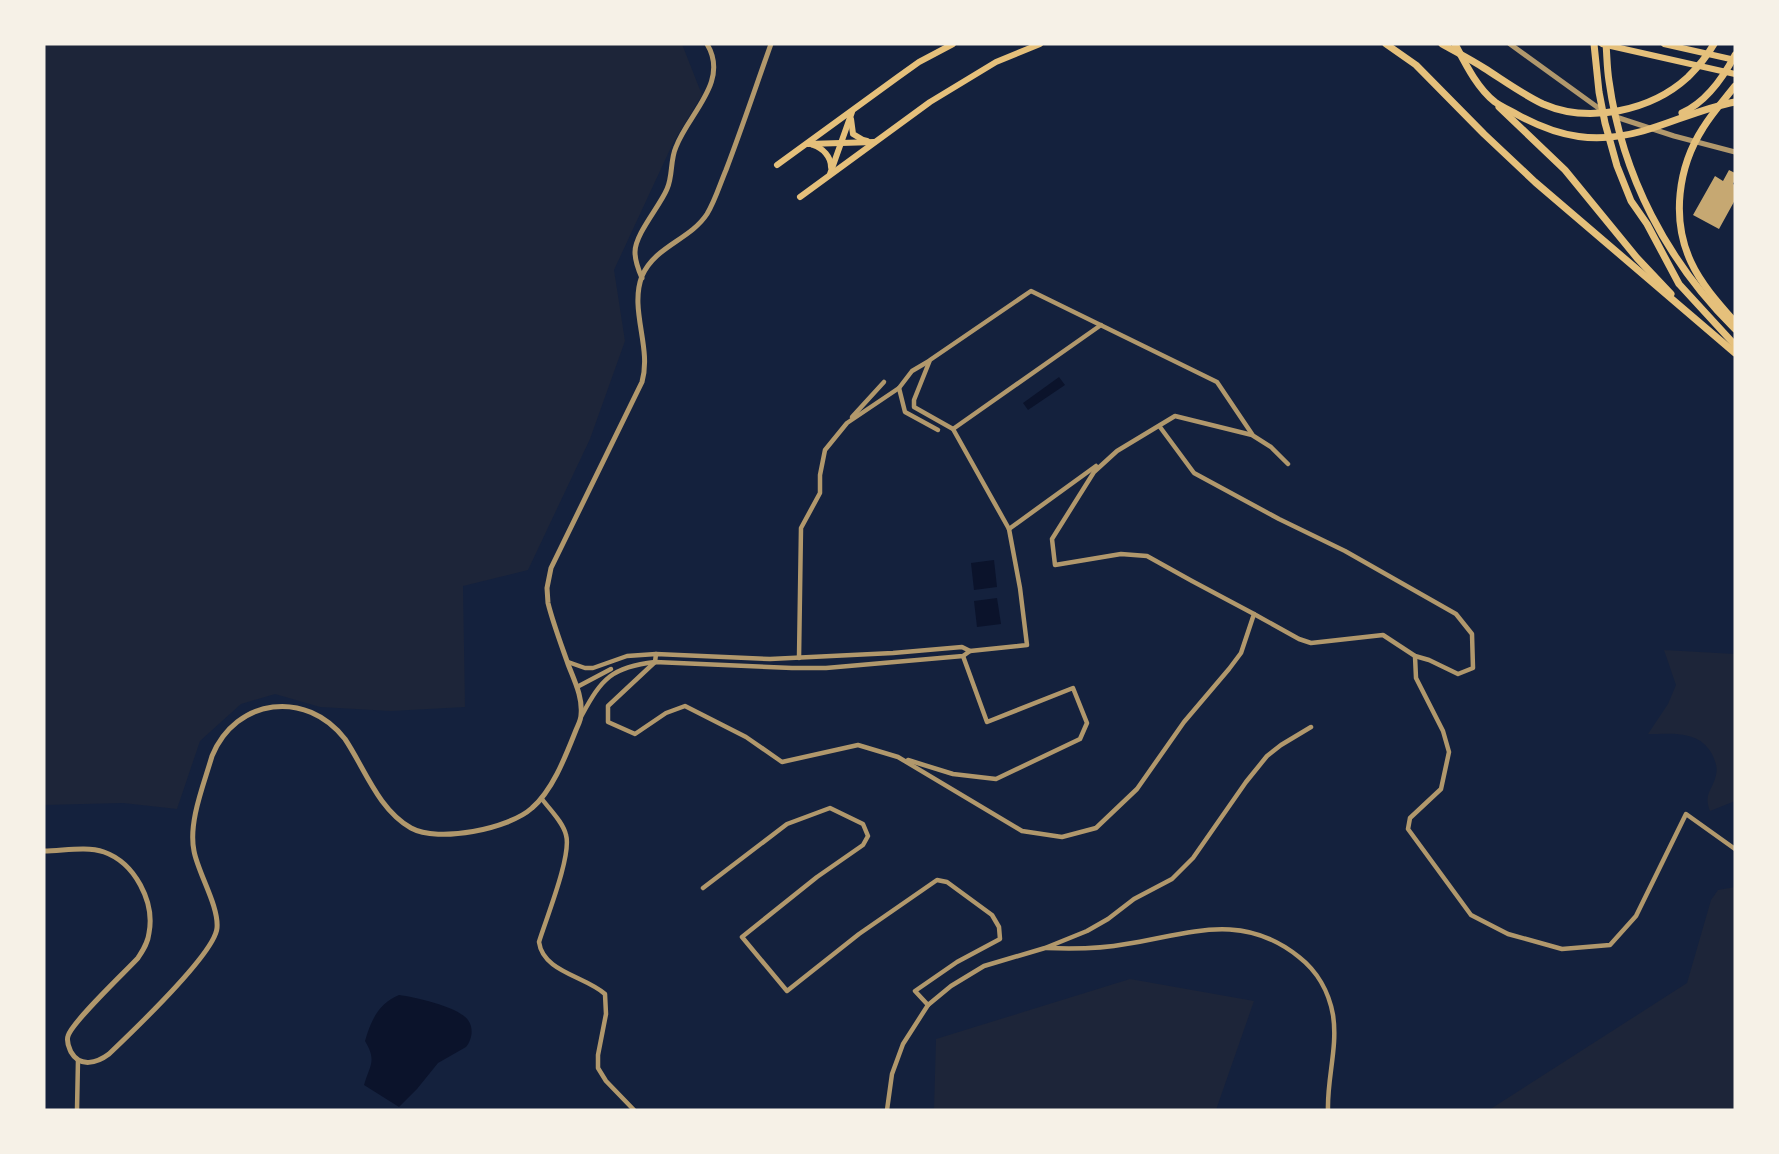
<svg xmlns="http://www.w3.org/2000/svg" width="1779" height="1154" viewBox="0 0 1779 1154" font-family="'Zilla Slab',serif">
<style>
.green{fill:#1d2539}
.water{fill:#0b132b}
.building{fill:#c6a872}
.lines{fill:none;stroke-linecap:round;stroke-linejoin:round}
.minor{stroke:#b1986c;stroke-width:4.5}
.tertiary{stroke:#b1986c;stroke-width:5}
.primary{stroke:#e5c07b;stroke-width:6}
.trunk{stroke:#e5c07b;stroke-width:7}
</style>
<rect width="100%" height="100%" fill="#14213d"/>
<g class="green">
<path d="M44,44H682L702,95L673,143L614,270L625,341L590,439L528,570L463,586L465,707L391,711L320,707L275,694L241,704L200,741L177,809L123,803L44,805Z"/>
<path d="M1664,650L1735,654V801L1710,811C1703,793 1713,790 1716,775C1718,767 1715,761 1712,754C1699,730 1672,734 1648,734L1668,704L1676,685Z"/>
<path d="M1735,887V1110H1489L1687,983L1711,900L1718,890Z"/>
<path d="M1130,979L1254,1001L1216,1110H934L936,1039Z"/>
</g>
<g class="water">
<path d="M1059,377L1065,385L1028,410L1023,403Z"/>
<path d="M994,560L997,587L974,590L971,563Z"/>
<path d="M997,598L1001,624L977,627L974,601Z"/>
<path d="M399,995C415,997 459,1007 468,1020C474,1028 472,1040 466,1047L438,1063L417,1089L399,1107L364,1085C370,1065 377,1061 365,1041C371,1020 379,1003 399,995Z"/>
</g>
<path class="building" d="M1729,170L1735,173V180L1733,184L1735,185V200L1719,229L1693,215L1715,176L1723,181Z"/>
<g class="lines">
<g class="minor">
<path d="M929,361L912,371L899,388L905,412L938,430"/>
<path d="M852,417L884,382"/>
<path d="M1160,427L1194,473L1279,519L1345,551L1456,614L1472,634L1473,668L1458,674L1429,660L1415,656L1383,635L1311,643L1299,639L1254,614"/>
<path d="M953,429L1101,325"/>
<path d="M1009,529L1096,466"/>
<path d="M970,651L1027,645L1020,588L1009,529L953,429L914,407V400L930,360L1031,291L1217,382L1252,434"/>
<path d="M656,654L655,662L608,706V722L635,734L666,713L685,706L746,737L782,762L858,745L898,757L1022,831L1062,837L1096,828L1137,789L1184,722L1229,669L1241,653L1254,614L1192,581L1147,556L1121,554L1055,565L1052,539L1094,472L1117,451L1175,416L1252,435L1271,447L1288,464"/>
<path d="M1415,656L1416,678L1443,731L1449,752L1441,789L1410,818L1408,829L1471,915L1508,934L1562,949L1610,945L1636,916L1686,814L1735,849"/>
<path d="M799,658L801,528L820,493V475L825,450L847,423L899,388"/>
<path d="M568,662L585,668H593L627,656L656,654L770,659L893,653L962,647L970,651L963,656L826,668H792L655,662C612,667 602,678 582,715"/>
<path d="M577,687L611,669"/>
<path d="M908,760L953,774L996,779L1080,739L1087,723L1073,688L987,722L963,656"/>
<path d="M542,799C550,810 563,822 566,835C572,855 546,919 539,942C543,972 585,976 605,994L606,1014L598,1055V1068L606,1081L634,1110"/>
<path d="M703,888L787,824L830,808L863,824L868,836L863,845L817,877L742,937L787,991L859,934L937,880L947,882L992,915L999,927L1000,939L957,962L915,991L928,1005"/>
<path d="M1046,948C1072,949 1100,949 1126,944C1189,934 1242,911 1299,957C1317,971 1329,992 1333,1015C1338,1047 1327,1078 1328,1110"/>
<path d="M77,1110L78,1060"/>
<path d="M887,1110L892,1074L903,1044L928,1005L951,986L984,966L1045,948L1087,931L1108,919L1134,899L1172,879L1193,858L1246,782L1267,756L1281,745L1311,727"/>
</g>
<g class="tertiary">
<path d="M1510,44L1604,112"/>
<path d="M1616,117L1674,136L1735,152"/>
<path d="M642,278C638,269 635,261 635,252C635,234 660,206 667,189C673,176 670,160 676,147C688,114 730,82 707,44"/>
<path d="M44,851C63,851 86,846 104,852C135,863 155,902 149,933C148,943 143,950 138,958C125,972 72,1022 68,1036C66,1042 69,1047 71,1052C80,1068 97,1063 109,1054C130,1034 215,953 217,928C219,906 198,873 194,851C188,822 204,784 212,756C236,698 306,689 345,739C365,769 378,809 411,828C438,843 509,829 532,808C553,790 566,755 576,730C578,725 581,720 581,715C583,697 574,680 568,664C561,644 553,623 548,603L547,588L551,568L642,382C652,347 629,310 642,276C655,246 690,240 707,214C715,201 720,184 726,170C742,128 756,86 771,44"/>
</g>
<g class="primary">
<path d="M1602,44L1735,74"/>
<path d="M1664,44L1735,60"/>
<path d="M851,119L853,134L863,140L867,141"/>
<path d="M808,144L874,142"/>
<path d="M813,145C823,148 831,157 831,167"/>
<path d="M777,165L898,77L919,62L953,44"/>
<path d="M830,174L852,112"/>
<path d="M800,197L930,102L996,62L1040,44"/>
</g>
<g class="trunk">
<path d="M1386,44L1416,65L1484,134L1535,182L1735,353"/>
<path d="M1442,44C1456,52 1470,59 1484,68C1503,80 1522,94 1543,104C1589,124 1651,111 1688,77C1698,67 1707,56 1714,44"/>
<path d="M1455,44C1465,63 1477,88 1495,102C1502,107 1511,111 1518,115C1560,138 1596,144 1643,131C1674,122 1703,108 1735,102"/>
<path d="M1594,44L1599,92L1605,123L1617,166L1631,201L1647,224L1679,284L1735,345"/>
<path d="M1606,44C1607,56 1607,69 1609,81C1622,175 1667,262 1735,329"/>
<path d="M1735,86C1724,100 1712,113 1703,128C1678,167 1671,219 1691,262C1701,284 1719,304 1735,322"/>
<path d="M1499,107L1565,170L1637,258L1671,294"/>
<path d="M1682,113C1706,102 1723,78 1735,55"/>
</g>
</g>
<rect width="1779" height="1154" fill="none" stroke="#f6f1e7" stroke-width="91"/>
</svg>
